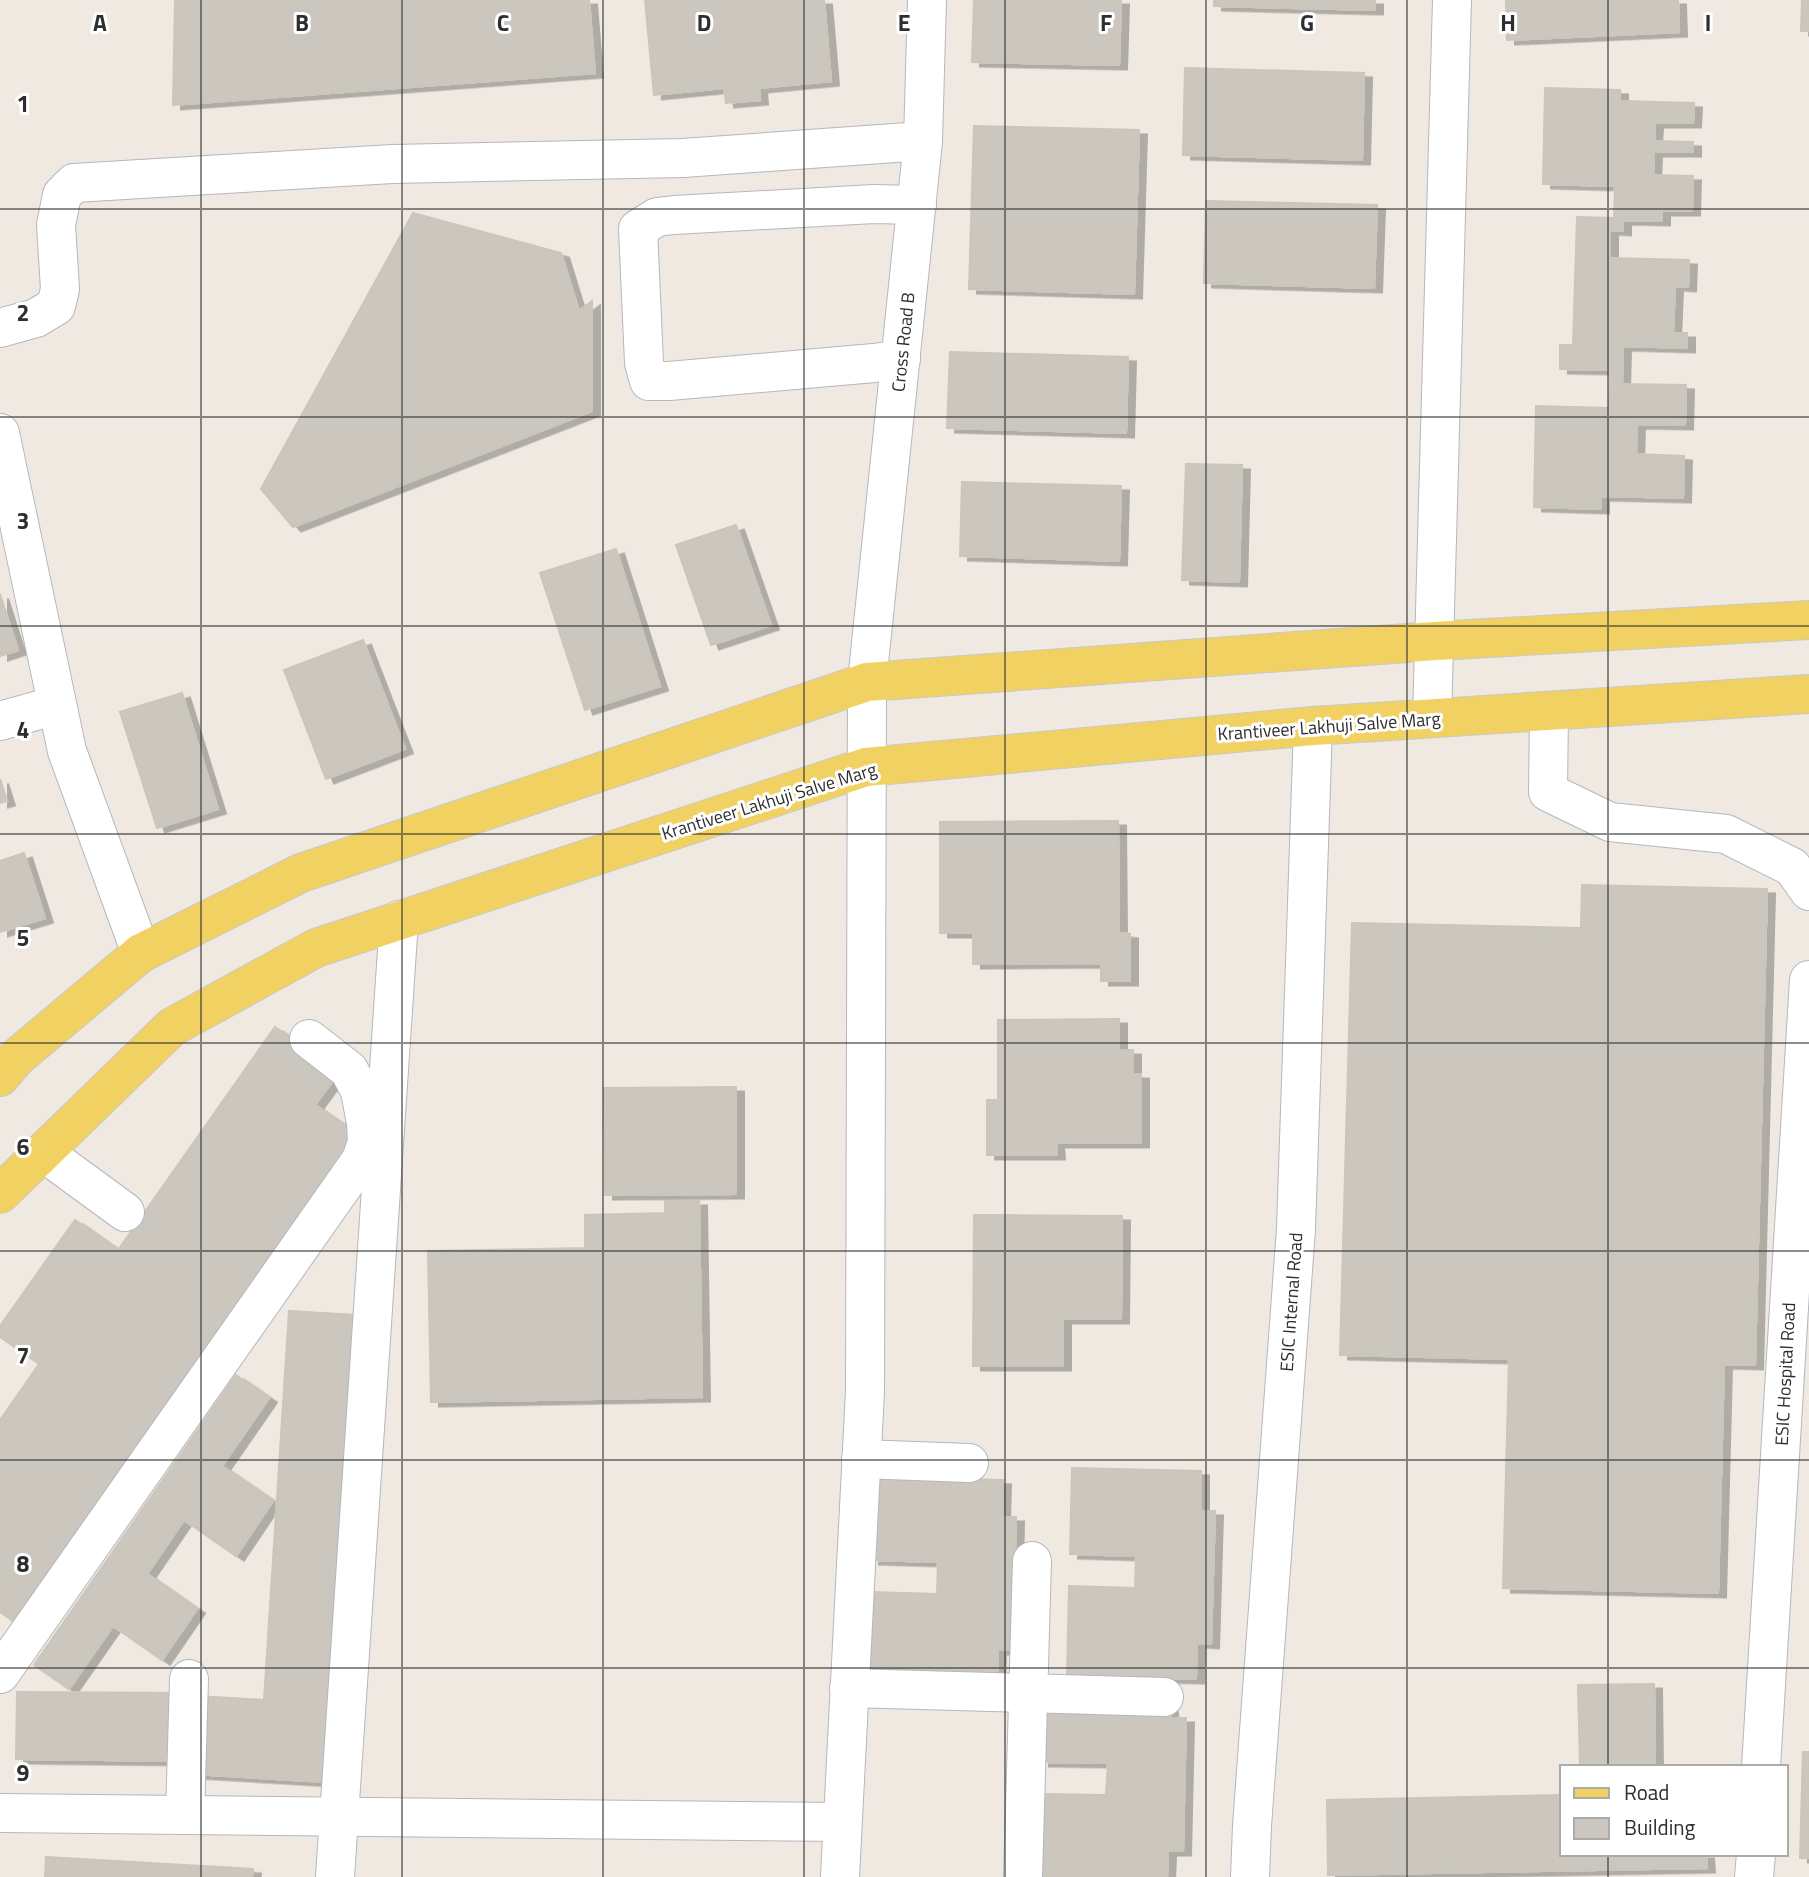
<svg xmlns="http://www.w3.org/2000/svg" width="1809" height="1877" viewBox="0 0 1809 1877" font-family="'Titillium Web',sans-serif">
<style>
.building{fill:#cbc7bf;stroke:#cbc5ba;stroke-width:2;filter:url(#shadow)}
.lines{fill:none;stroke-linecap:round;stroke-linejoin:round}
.minor-casing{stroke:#b4b7c1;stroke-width:40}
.major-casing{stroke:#c9c9c9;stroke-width:40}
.minor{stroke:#fff;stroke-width:38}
.major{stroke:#f2d163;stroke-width:38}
.grid{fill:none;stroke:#2e2e2e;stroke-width:2;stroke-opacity:0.55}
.labels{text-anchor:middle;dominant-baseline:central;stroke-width:6;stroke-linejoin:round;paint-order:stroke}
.street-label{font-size:18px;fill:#2e2e2e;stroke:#fff}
.grid-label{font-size:23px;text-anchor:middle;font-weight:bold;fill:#2e2e2e;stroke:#fff;stroke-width:6;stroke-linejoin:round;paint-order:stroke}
</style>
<defs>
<filter id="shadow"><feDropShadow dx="8" dy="4.5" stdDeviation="0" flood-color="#0004"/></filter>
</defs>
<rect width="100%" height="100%" fill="#efe9e1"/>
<g class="building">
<path d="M175,0H589L595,73L173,105Z"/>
<path d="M645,0H824L831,81L759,88L760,100L726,103L724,88L654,95Z"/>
<path d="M974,0H1121L1119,65L972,62Z"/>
<path d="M1214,0H1375V10L1214,6Z"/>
<path d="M1506,0H1678L1679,32L1507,40Z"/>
<path d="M1802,0H1809V31H1801Z"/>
<path d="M1185,68L1364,73L1362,160L1183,155Z"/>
<path d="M1545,88L1620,90V101L1694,103L1693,123H1655L1654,141L1693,142V152H1654L1653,175L1693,176L1692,211H1662V221L1623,220V231L1610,230V258L1689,260L1688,287L1675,286L1673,333H1687V348L1623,346L1622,384L1686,385L1685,425L1637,424L1636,454L1684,456L1683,498L1601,496V509L1534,507L1536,406L1609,408L1610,370L1560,369V345H1573L1577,217L1614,218L1615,186L1543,184Z"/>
<path d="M974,126L1139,130L1134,294L969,289Z"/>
<path d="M1206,201L1377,205L1374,288L1204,283Z"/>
<path d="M413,213L561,253L579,311L592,301V411L293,527L261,489Z"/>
<path d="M950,352L1128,357L1126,433L947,428Z"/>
<path d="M1186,464L1242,465L1239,582L1182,580Z"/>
<path d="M962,482L1121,486L1119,561L960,556Z"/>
<path d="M736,525L771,625L711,645L676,545Z"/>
<path d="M616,549L660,686L585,710L540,573Z"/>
<path d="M0,594L18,650L0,656Z"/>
<path d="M363,640L405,749L326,779L284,670Z"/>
<path d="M182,693L218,809L157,828L120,712Z"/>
<path d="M0,779L7,801L0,803Z"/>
<path d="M1118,821L1119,933L1130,934V981H1101V963L973,964V933H940V822Z"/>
<path d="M24,853L45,918L0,932V861Z"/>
<path d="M1582,885L1767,889L1755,1365L1724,1364L1718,1593L1503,1588L1509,1359L1340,1355L1352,923L1581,928Z"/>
<path d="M1119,1019V1050H1133V1074H1141V1143H1056L1057,1155H987V1100H998V1020Z"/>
<path d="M275,1027L340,1071L315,1105L357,1134L13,1621L0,1612V1420L39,1364L0,1337V1326L75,1220L118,1250Z"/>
<path d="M736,1087V1194L605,1195L604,1088Z"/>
<path d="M665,1201H699L702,1397L431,1402L428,1251L585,1248V1215L665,1213Z"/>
<path d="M974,1215L1122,1216L1121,1319H1063V1366H973Z"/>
<path d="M289,1311L355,1315L325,1782L193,1774L198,1696L264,1700Z"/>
<path d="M236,1375L269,1398L222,1466L273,1501L236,1556L184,1520L147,1574L197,1609L162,1660L113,1626L69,1689L34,1665Z"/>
<path d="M1072,1468L1201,1471V1511H1215L1211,1644L1197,1643L1196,1679L1067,1676L1069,1586L1135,1588L1136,1556L1070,1554Z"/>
<path d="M874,1477L1003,1480L1002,1517H1016L1013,1650H998L997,1685L868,1682L871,1592L937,1594L938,1562L871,1560Z"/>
<path d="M1654,1684L1655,1767H1580L1578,1685Z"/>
<path d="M17,1692L189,1693L188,1761L16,1759Z"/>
<path d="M1043,1695L1169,1701L1171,1718H1186L1183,1851H1168L1167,1877H1038L1041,1794L1106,1795L1108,1763L1041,1762Z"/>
<path d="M1803,1752H1809V1858H1800Z"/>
<path d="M1562,1795V1854H1706L1707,1868L1328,1875L1327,1800Z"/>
<path d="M46,1857L253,1869L252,1877H45Z"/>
</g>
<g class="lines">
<defs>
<g id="minor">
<path d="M0,328L36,318L56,306L60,289L56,225L62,195L74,183L392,164L683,158L923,141"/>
<path d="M901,359L874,363L669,381H649L644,363L638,229L657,217L674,215L874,204L917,205"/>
<path d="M0,433L67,751L141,953"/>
<path d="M1549,711L1548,792L1610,822L1726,834L1792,867L1809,891"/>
<path d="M1432,718L1452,0"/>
<path d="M0,721L57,705"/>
<path d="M43,1152L125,1212"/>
<path d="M861,1459L969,1463"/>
<path d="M0,1674L361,1160L367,1142L366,1123L360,1091L349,1070L309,1039"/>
<path d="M849,1688L1164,1697"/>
<path d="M1761,1767L1809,980"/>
<path d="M0,1813L842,1822"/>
<path d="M185,1815L189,1679"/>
<path d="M335,1877L399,920"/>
<path d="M840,1877L865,1391L867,682L923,141L927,0"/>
<path d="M1023,1877L1032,1561"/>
<path d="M1250,1877L1252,1826L1296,1229L1313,726"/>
<path d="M1754,1877L1756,1854"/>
</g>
<g id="major">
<path d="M0,1077L16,1058L141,953L301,873L867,682L1435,641L1809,620"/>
<path d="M0,1194L172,1027L316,948L866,767L1313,726L1809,694"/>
</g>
</defs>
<use href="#minor" class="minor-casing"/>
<use href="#major" class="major-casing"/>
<use href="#minor" class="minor"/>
<use href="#major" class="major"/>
</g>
<path class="grid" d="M201,0V1877M402,0V1877M603,0V1877M804,0V1877M1005,0V1877M1206,0V1877M1407,0V1877M1608,0V1767M0,209H1809M0,417H1809M0,626H1809M0,834H1809M0,1043H1809M0,1251H1809M0,1460H1809M0,1668H1809M1608,1854V1877"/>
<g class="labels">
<g class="street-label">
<text transform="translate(903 342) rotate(-84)">Cross Road B</text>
<text transform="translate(1329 726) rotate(-4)">Krantiveer Lakhuji Salve Marg</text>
<text transform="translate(769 801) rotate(-17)">Krantiveer Lakhuji Salve Marg</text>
<text transform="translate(1291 1302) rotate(-86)">ESIC Internal Road</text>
<text transform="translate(1785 1374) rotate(-87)">ESIC Hospital Road</text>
</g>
</g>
<g class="grid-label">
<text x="100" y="31">A</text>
<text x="302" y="31">B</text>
<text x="503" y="31">C</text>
<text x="704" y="31">D</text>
<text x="904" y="31">E</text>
<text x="1106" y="31">F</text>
<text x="1307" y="31">G</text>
<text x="1508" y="31">H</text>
<text x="1708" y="31">I</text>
<text x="23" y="112">1</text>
<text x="23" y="321">2</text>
<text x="23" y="529">3</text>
<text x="23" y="738">4</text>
<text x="23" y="946">5</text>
<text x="23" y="1155">6</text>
<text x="23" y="1364">7</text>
<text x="23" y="1572">8</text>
<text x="23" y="1781">9</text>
</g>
<rect x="1560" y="1765" width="228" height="91" fill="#ffffff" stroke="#ababab" stroke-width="2"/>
<rect x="1574" y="1788" width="35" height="10" fill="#f2d163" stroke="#ababab" stroke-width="2"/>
<text x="1624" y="1800" font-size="21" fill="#2e2e2e">Road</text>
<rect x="1574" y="1818" width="35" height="21" fill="#cbc7bf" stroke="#ababab" stroke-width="2"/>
<text x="1624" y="1835" font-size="21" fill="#2e2e2e">Building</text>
</svg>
